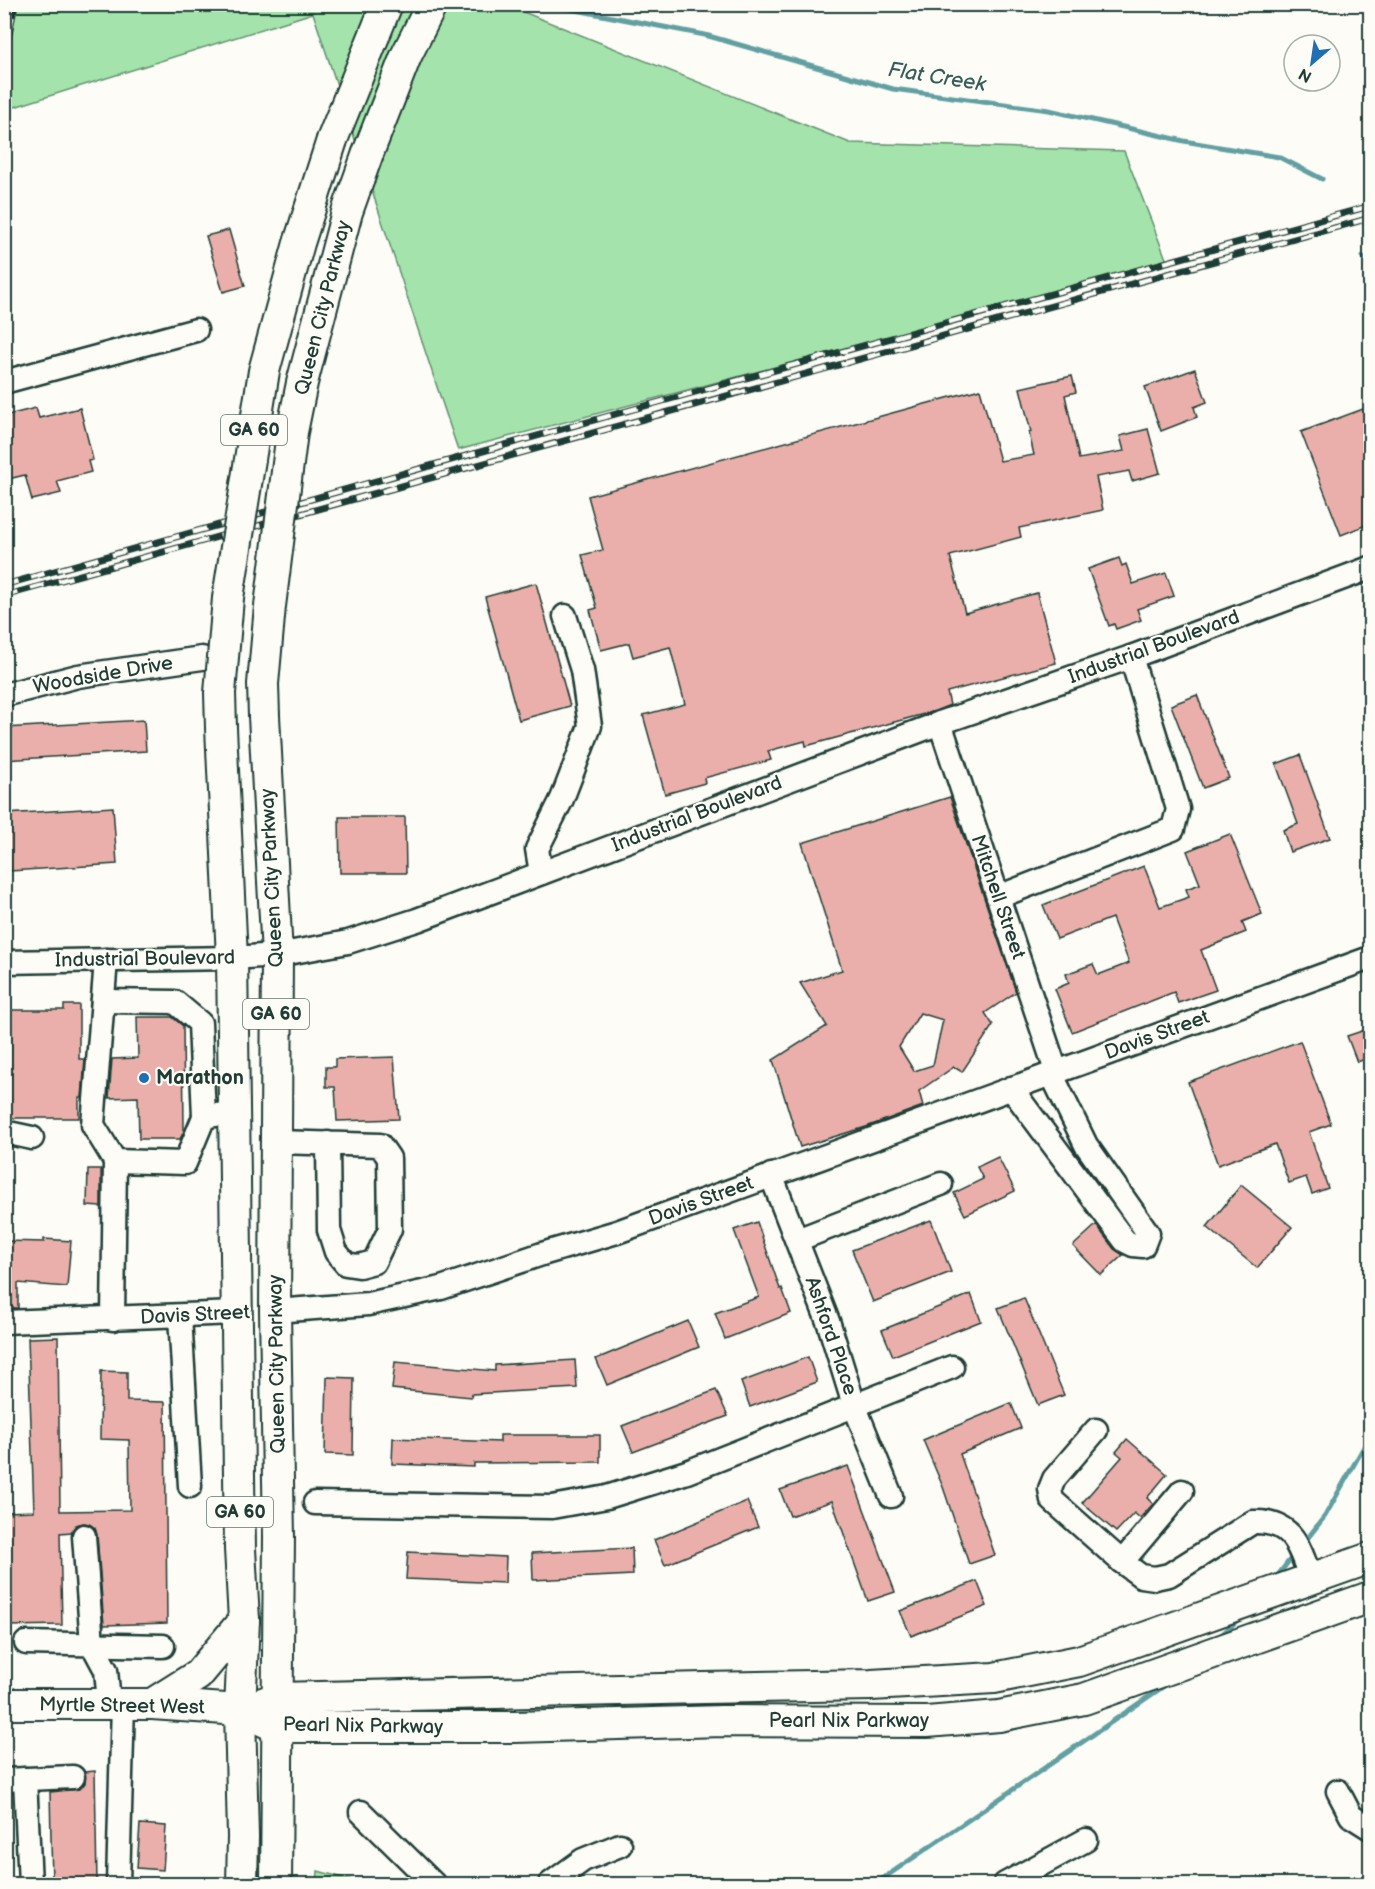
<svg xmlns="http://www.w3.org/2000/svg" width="1375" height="1889" viewBox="0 0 1375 1889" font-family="'Balsamiq Sans',sans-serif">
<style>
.green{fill:#a4e3ab;stroke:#629070;stroke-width:1.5}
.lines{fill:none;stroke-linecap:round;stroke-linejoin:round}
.stream{stroke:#629fa1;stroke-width:5}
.building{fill:#eaafaa;stroke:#1f3d34;stroke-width:1.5;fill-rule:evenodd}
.minor-casing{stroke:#1f3d34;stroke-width:27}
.major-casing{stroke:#1f3d34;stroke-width:34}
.minor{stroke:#fdfcf7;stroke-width:22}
.major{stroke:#fdfcf7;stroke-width:30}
.rail-casing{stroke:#1f3d34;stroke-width:7}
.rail{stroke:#fdfcf7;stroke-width:4.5;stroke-dasharray:14;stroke-linecap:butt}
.major-bridge-casing{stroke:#1f3d34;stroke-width:34;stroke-linecap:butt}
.major-bridge{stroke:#fdfcf7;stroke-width:30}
.poi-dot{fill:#1f6fb2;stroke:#fdfcf7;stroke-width:2}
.labels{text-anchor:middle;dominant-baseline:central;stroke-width:4.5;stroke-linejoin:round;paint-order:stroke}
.shield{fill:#fdfcf7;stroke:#62766e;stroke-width:1.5}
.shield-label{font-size:18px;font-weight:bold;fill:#1f3d34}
.street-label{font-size:20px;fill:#1f3d34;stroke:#fdfcf7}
.poi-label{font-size:20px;font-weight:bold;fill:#1f3d34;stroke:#fdfcf7;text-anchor:start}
.water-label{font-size:21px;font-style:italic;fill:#355e58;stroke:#fdfcf7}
</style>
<rect width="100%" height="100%" fill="#fdfcf7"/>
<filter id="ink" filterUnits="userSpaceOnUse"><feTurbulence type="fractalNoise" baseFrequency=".0167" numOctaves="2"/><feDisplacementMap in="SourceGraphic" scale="12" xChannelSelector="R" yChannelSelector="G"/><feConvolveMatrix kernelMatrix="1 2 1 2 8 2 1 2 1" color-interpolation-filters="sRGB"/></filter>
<g filter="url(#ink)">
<g class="green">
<path d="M5,5H506L850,143L1124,151L1168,264L458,450L313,13L5,110Z"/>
<path d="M318,1871L366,1884H317Z"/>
</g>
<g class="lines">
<g class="stream">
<path d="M545,4L705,35L893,89L1049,110L1184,141L1279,157L1322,179"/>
<path d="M1363,257L1370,263"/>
<path d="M1303,1544L1325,1516L1370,1436"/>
<path d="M1275,1579L1295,1553"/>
<path d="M1219,1637L1241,1617"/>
<path d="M875,1884L1170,1682"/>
</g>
</g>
<g class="building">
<path d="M229,230L245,286L223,292L206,236Z"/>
<path d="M1195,369L1207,402L1194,407L1197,417L1161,431L1145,387Z"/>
<path d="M1072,376L1076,392L1065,395L1079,459L1124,451L1120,436L1148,429L1160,473L1132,481L1129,471L1096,477L1103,510L1019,528L1021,537L950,556L965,613L1037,593L1056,663L947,692L950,705L935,711L806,746L805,741L768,751L771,760L704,778L705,783L665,794L643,715L685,704L670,647L633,657L629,643L601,650L590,610L597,608L582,555L603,550L588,496L980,389L1000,461L1034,455L1029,433L1031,432L1020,388Z"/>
<path d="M1371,406V523L1341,535L1301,432Z"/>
<path d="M36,408L39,418L80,408L93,460L88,461L91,472L57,481L61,493L32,500L25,475L4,480V416Z"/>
<path d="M1119,558L1122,566L1126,564L1133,584L1166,573L1174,596L1137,609L1141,620L1116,629L1114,624L1109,626L1088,569Z"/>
<path d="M536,583L570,706L519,720L485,597Z"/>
<path d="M1197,695L1229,778L1203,788L1171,705Z"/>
<path d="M144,720L146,751L4,760V728Z"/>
<path d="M1300,755L1330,838L1290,852L1283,830L1298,824L1276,764Z"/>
<path d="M950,797L1016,992L985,1013L993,1025L962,1072L954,1067L919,1091L923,1106L866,1127L800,1147L773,1060L827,1026L800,983L842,970L802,843ZM920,1013L943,1020L933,1065L914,1071L899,1047Z"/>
<path d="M113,807L117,864L10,871L6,814Z"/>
<path d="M339,817H405L406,873H340Z"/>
<path d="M1230,834L1262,914L1242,922L1246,932L1201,950L1216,990L1178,1003L1174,992L1072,1032L1055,989L1069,983L1066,974L1093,964L1098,975L1129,963L1112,918L1057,939L1043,905L1144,866L1160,907L1189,897L1186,889L1200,884L1187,851Z"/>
<path d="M64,1005H79V1059H85L82,1098H79V1118H10V1010H64Z"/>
<path d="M137,1017H172L183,1026L184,1131L180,1139H139L138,1097L109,1098L112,1059L138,1058Z"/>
<path d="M1371,1028V1057L1357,1062L1347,1036Z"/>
<path d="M1300,1041L1331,1124L1309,1132L1328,1188L1312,1194L1306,1177L1289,1183L1275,1144L1218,1165L1188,1082Z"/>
<path d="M394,1057L399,1119L337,1121L335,1087H326V1067H335V1059Z"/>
<path d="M998,1157L1015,1191L965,1215L954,1193L983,1179L977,1167Z"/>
<path d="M88,1169H101V1207L87,1206Z"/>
<path d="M1241,1185L1292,1227L1257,1268L1207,1227Z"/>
<path d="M931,1220L951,1272L873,1302L852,1250Z"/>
<path d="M757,1222L780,1289L782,1288L791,1313L725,1339L715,1313L759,1297L734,1230Z"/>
<path d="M1096,1225L1114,1249L1123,1255L1101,1275L1073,1246Z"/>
<path d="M44,1239L71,1241L67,1287L18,1283V1308H4V1241L44,1242Z"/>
<path d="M971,1294L981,1321L893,1356L882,1330Z"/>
<path d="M1024,1298L1064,1395L1038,1405L998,1308Z"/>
<path d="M688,1321L699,1347L607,1385L596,1359Z"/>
<path d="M58,1337L60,1511L130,1510L129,1440L100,1439L101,1371L127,1372V1401L165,1402L167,1623L104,1625L97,1535L95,1528L89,1524L84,1523L76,1525L71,1532L60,1533L62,1625L8,1626L6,1512L34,1511L28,1338Z"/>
<path d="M808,1357L817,1382L750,1407L741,1382Z"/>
<path d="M575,1360L577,1388L472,1394L471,1397L392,1389L395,1362L495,1371V1365Z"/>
<path d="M327,1377L354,1378L353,1455L325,1454Z"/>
<path d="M716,1390L728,1416L633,1452L622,1426Z"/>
<path d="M1011,1403L1021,1428L960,1454L995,1555L969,1564L943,1487L923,1440Z"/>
<path d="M500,1435H600V1462L474,1463V1467L392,1464L393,1438L500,1442Z"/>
<path d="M1127,1439L1167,1474L1147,1498L1153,1504L1140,1518L1134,1513L1116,1532L1082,1503L1122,1457L1116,1452Z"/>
<path d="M848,1466L895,1592L868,1601L832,1501L790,1516L780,1490Z"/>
<path d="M747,1501L758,1527L665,1565L654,1540Z"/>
<path d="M632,1548L633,1575L533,1580L532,1553Z"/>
<path d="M408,1552L506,1557L505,1583L406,1579Z"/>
<path d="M977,1581L987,1606L911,1636L900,1611Z"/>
<path d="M95,1771L97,1884H52L50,1792L80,1789L85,1783V1772Z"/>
<path d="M140,1824L166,1826L163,1870L137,1868Z"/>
</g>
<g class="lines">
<defs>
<g id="minor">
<path d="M4,382L196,330"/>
<path d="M4,695L78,676L202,658"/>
<path d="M940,723L1056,1071"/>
<path d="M541,873L537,849L562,799L590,726L582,670L565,616"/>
<path d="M998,897L1173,829L1178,809L1131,657"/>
<path d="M106,960L93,1125L115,1161L185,1163L204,1117L234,1112"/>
<path d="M4,962L232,958L277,955L348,942L417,920L940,723L1131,657L1370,568"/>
<path d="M103,1001L175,1002L200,1023L204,1117"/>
<path d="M1011,1088L1125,1241L1133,1245L1143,1246L1148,1233L1086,1145L1051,1073"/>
<path d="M4,1132L32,1138"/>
<path d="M276,1142L380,1145L389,1158L390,1229L374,1262L359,1266L346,1264L336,1252L329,1230L328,1143"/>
<path d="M771,1175L829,1324L854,1405L891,1496"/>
<path d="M797,1240L941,1184"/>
<path d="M275,1311L368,1304L441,1288L542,1254L617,1232L1370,958"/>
<path d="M180,1316L190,1486"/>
<path d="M113,1319L115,1161"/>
<path d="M4,1322L236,1313"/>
<path d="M1096,1430L1054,1479L1050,1489L1052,1500L1122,1562L1141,1576L1155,1578L1169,1575L1253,1522C1293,1520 1299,1547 1311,1579"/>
<path d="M315,1503L552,1507L607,1497L687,1472L952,1367"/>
<path d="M84,1536L92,1644L106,1670L109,1703"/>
<path d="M1122,1562L1182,1491"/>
<path d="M26,1643L163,1646"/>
<path d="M25,1779L30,1884"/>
<path d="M4,1780L73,1777"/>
<path d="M1338,1791L1351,1816L1370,1828"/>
<path d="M361,1812L434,1884"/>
<path d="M118,1884L123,1703"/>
<path d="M550,1884L583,1860L620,1845"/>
<path d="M1005,1884L1086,1840"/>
</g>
<g id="major">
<path d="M332,140L387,4"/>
<path d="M368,153L406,56L432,4"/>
<path d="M264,716L277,955L275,1311L279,1537L276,1884"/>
<path d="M221,728L232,958L240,1549L244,1620L240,1710L243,1837L242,1884"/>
<path d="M4,1704H152L240,1710L277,1727H515L722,1721L927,1722L999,1716L1084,1699L1370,1597"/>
<path d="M152,1704L198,1675L244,1620"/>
<path d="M260,1704L277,1698L704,1688L871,1685L994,1678L1079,1661L1370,1558"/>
</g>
</defs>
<use href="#minor" class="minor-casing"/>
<use href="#major" class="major-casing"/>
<use href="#minor" class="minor"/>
<use href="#major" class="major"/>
<defs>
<g id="rail">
<path d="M4,58L15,4"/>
<path d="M4,585L605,417L1370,206"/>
<path d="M4,596L1370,218"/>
</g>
</defs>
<use href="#rail" class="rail-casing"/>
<use href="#rail" class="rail"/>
<defs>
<g id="major-bridge">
<path d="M264,716L263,684L270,606L292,432L302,383L347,212L368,153"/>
<path d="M221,728L220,693L228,598L264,371L299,243L332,140"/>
</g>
</defs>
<use href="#major-bridge" class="major-bridge-casing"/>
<use href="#major-bridge" class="major-bridge"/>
</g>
</g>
<circle class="poi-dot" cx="144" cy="1078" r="6"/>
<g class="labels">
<g class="shield">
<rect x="221" y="415" width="66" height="30" rx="4.5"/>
<rect x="243" y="999" width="66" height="30" rx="4.5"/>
<rect x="207" y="1497" width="66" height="30" rx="4.5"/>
</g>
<g class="shield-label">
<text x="254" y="430">GA 60</text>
<text x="276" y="1014">GA 60</text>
<text x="240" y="1512">GA 60</text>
</g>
<g class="street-label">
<text transform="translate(323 308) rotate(-76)">Queen City Parkway</text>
<text transform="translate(1154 647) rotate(-20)">Industrial Boulevard</text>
<text transform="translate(103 675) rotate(-10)">Woodside Drive</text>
<text transform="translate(697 814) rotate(-21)">Industrial Boulevard</text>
<text transform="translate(272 878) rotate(-93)">Queen City Parkway</text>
<text transform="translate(998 897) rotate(71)">Mitchell Street</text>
<text transform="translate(145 959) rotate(-1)">Industrial Boulevard</text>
<text transform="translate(1157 1035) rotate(-20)">Davis Street</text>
<text transform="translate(701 1201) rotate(-20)">Davis Street</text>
<text transform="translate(195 1315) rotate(-3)">Davis Street</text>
<text transform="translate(831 1336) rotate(71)">Ashford Place</text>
<text transform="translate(277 1364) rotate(-91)">Queen City Parkway</text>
<text transform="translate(122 1706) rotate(1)">Myrtle Street West</text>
<text x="849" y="1721">Pearl Nix Parkway</text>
<text transform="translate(363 1726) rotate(1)">Pearl Nix Parkway</text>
</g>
<g class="poi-label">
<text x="156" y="1078">Marathon</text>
</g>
<g class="water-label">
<text transform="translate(937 77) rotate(9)">Flat Creek</text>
</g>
</g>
<rect width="1375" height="1889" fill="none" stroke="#fdfcf7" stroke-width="24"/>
<rect x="12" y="12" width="1351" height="1865" fill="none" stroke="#1f3d34" stroke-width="2" filter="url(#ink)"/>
<g transform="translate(1312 63) rotate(209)"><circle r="28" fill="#fdfcf7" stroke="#a4b0a9" stroke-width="1.5"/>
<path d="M0-4.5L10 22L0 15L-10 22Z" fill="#1f6fb2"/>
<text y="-9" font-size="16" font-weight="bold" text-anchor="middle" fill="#1f3d34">N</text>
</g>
</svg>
